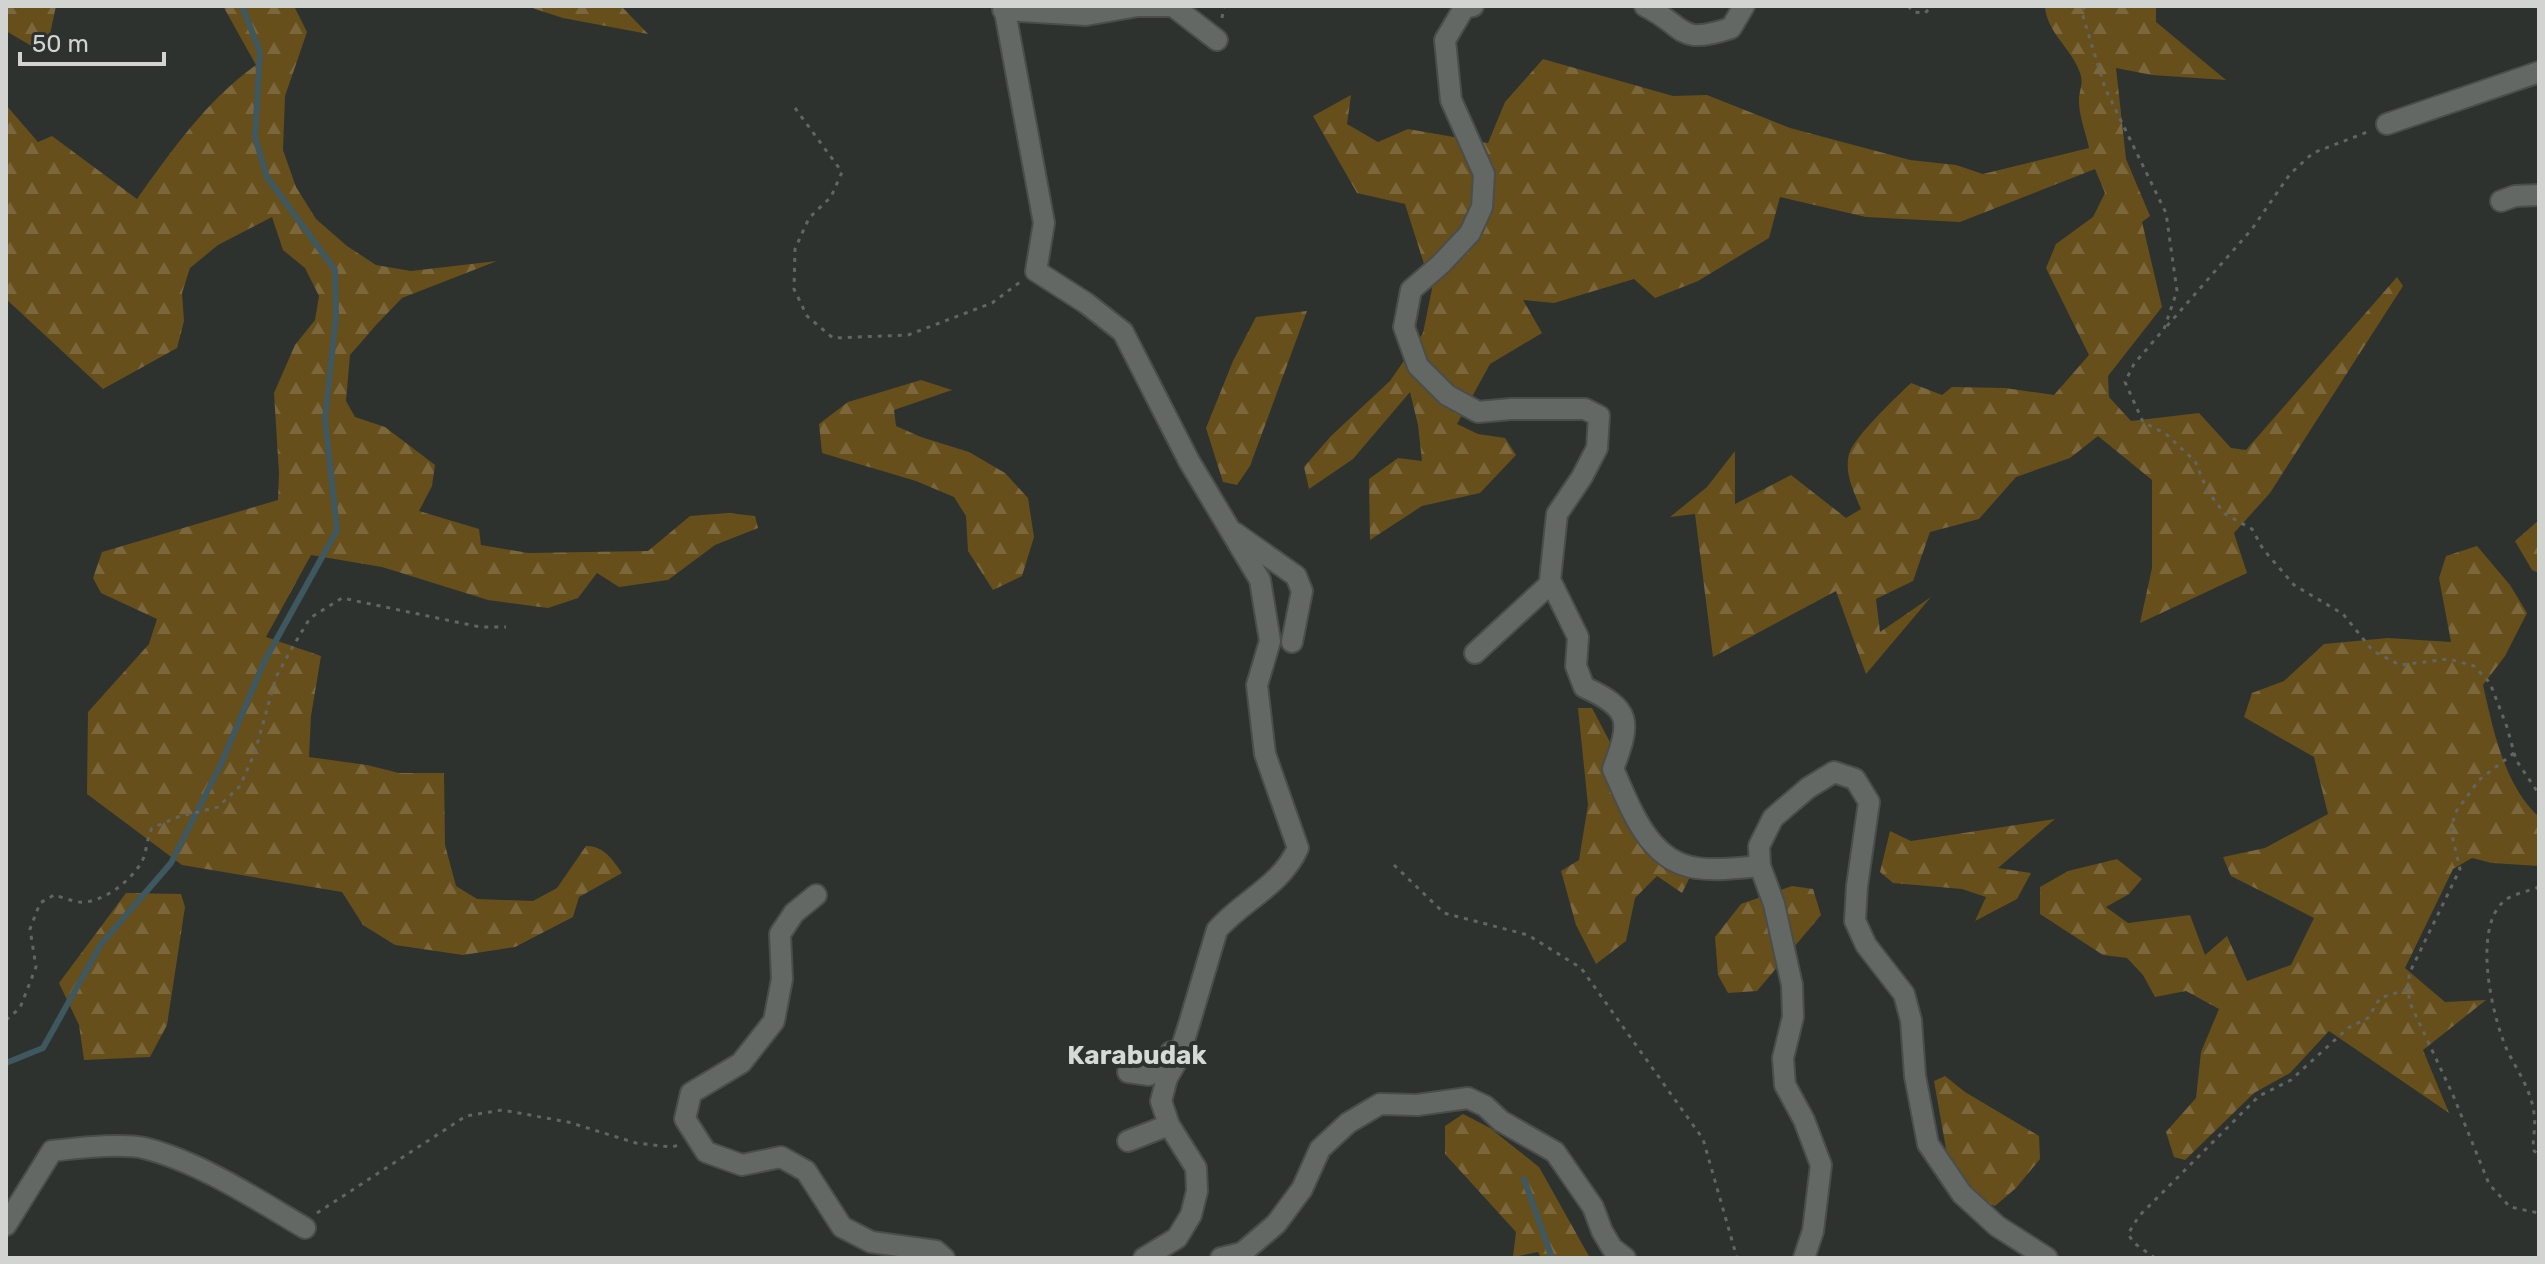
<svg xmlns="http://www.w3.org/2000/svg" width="2545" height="1264" viewBox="0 0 2545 1264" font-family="Rubik,sans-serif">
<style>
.forest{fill:url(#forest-firs)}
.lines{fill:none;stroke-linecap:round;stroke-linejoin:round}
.stream{stroke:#3f575e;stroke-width:6}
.minor-casing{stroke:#4a4d4a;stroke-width:24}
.path{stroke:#616662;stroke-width:3;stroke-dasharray:4 6;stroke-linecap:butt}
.minor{stroke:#636864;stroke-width:20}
.labels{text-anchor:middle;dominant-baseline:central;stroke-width:8;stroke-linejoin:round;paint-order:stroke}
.quarter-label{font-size:26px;font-weight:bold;fill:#d5dad6;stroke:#2d322e}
</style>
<defs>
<pattern id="forest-firs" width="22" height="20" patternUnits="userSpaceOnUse" patternTransform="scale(2)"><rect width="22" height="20" fill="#664f1b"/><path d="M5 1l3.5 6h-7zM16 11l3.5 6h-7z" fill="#7b673b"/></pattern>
</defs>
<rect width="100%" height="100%" fill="#2d322e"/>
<g class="forest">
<path d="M6,6H56L50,34L35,48L6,31Z"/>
<path d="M223,6H294L307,32L285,96L283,150L296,187L316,219L347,246L376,265L411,271L497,261L402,298L377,324L350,355L346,401L355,417L385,427L435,465L432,486L419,511L479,529L481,545L528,553L648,551L690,516L728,513L755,516L758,528L715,545L668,580L619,587L597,573L578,598L548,608L488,600L382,567L311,555L266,637L321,656L311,716L309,757L367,765L399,773H444L445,845L456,886L477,899L533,901L557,888L586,846C604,846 612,859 622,873L579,897L573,917L515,947L463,955L395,945L363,925L342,892L182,865L87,794L88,712L149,644L157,619L101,593L93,578L102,552L278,500L279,473L274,393L295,345L315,320L319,296L305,268L283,250L272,217L218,245L190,268L182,293L184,321L177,348L103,389L6,299V105L38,142L52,136L137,199C172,150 207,100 256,65Z"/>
<path d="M526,6H621L648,34L563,18Z"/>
<path d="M2045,6H2156V22L2226,80L2152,75L2116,68L2126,159L2150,216L2142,222L2162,307L2108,376L2109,397L2131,421L2199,413L2231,448L2246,450L2397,277L2403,286L2270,493L2234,533L2247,573L2140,623L2152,568V480L2098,436L2070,458L2016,477L1979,519L1930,532L1913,581L1876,599L1880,632L1931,597L1866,674L1836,591L1713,657L1695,514L1670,517L1707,487L1735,451V504L1791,475L1846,518L1861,509C1854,492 1844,473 1849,454C1854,437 1897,396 1911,383L1942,395L1952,387L2005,388L2054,395L2089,355L2046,268L2056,244L2093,217L2105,193L2095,169L1960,222L1866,217L1780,197L1769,238L1698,281L1655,298L1634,279L1554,303L1523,300L1542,333L1490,364L1457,424L1478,434L1505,438L1516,455L1480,493L1422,506L1370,540L1369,479L1398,458L1422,461L1418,425L1410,392L1353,459L1309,489L1304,467L1331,436L1390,381L1423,333L1432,289L1405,204L1357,193L1313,116L1351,95L1347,124L1378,142L1408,129L1488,143L1505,102L1543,59L1673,96L1707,95L1790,128L1910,160L1956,165L1983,174L2089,148C2086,134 2080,119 2079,104C2078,88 2086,85 2078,68C2069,47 2046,30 2045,6Z"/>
<path d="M1307,311L1250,466L1237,485L1223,482L1206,428L1233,361L1256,317Z"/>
<path d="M921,380L952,390L894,410L896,426L921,437L969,452L1005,473L1028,498L1034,537L1022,576L993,590L968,551L966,516L954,497L916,481L822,453L819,424L848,402Z"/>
<path d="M2539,520V573L2532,570L2515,541Z"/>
<path d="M2477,546L2510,585L2527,613L2505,656L2483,685C2493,729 2504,785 2539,817V866L2492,863L2472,858L2453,869L2405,968L2445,1002L2486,1000L2423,1050L2449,1113L2329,1031L2290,1073L2254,1093L2185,1160L2174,1157L2166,1132L2196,1098L2201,1052L2219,1009L2186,991L2155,997L2143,975L2127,958L2103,955L2040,914V887L2068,871L2117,859L2142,879L2129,894L2106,907L2128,923L2190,915L2205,955L2227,936L2247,981L2291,965L2314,918L2231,876L2223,857L2265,848L2328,814L2314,757L2244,717L2252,693L2284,681L2324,644L2388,638L2451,642L2439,578L2446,556Z"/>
<path d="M1578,708H1592L1611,744L1603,772L1637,834L1691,875L1682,893L1657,876L1635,898L1626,941L1596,964L1576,925L1561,871L1579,860L1588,805Z"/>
<path d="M2055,819L1998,868L2031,873L2017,899L1975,921L1986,897L1962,889L1893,883L1880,872L1890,831L1911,841Z"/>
<path d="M1792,886L1813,889L1821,915L1757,991L1728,993L1718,975L1715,937L1741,904Z"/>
<path d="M126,893L181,894L185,907L167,1025L150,1057L84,1060L79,1025L59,983Z"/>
<path d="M1945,1076L1965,1092L2039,1136L2040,1159L2016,1188L1995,1206L1981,1201L1948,1160L1934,1081Z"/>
<path d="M1463,1114L1490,1128L1539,1167L1590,1258H1541L1538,1252L1513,1257L1516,1232L1445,1154V1126Z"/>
</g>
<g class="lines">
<g class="stream">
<path d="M6,1063L43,1048L101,944L171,863L221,764L264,662L337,530L325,419L336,316L335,270L267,177L255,137L260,52L242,6"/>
<path d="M1524,1179L1552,1258"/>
</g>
<defs>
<g id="minor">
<path d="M1004,6L1044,223L1036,271L1086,303L1123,332L1189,461L1260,580L1270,641L1257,685L1265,754L1298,848C1281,886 1243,900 1217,930L1190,1021L1178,1059L1167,1078L1161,1101L1169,1125L1196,1168L1197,1191L1191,1215L1177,1238L1144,1258"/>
<path d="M1473,6L1464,8L1445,40L1451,100L1484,174L1482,207L1470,233L1441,264L1411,290L1404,327L1418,366L1447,395L1478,412L1511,409H1585L1599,416L1597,448L1582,477L1557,514L1550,580L1578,637L1576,666L1584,687C1632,709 1631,721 1613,769C1631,808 1648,862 1697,868C1717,871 1740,868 1760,866"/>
<path d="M1645,6C1687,27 1677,46 1731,28L1744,6"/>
<path d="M1003,10L1086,15L1138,6H1173L1217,40"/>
<path d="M2387,124L2539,72"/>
<path d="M2501,201L2515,196L2539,195"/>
<path d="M1235,533L1296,576L1302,591L1292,642"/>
<path d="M1475,653L1551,583"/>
<path d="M816,895L794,913L780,934L782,979L774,1021L741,1063L691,1093L685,1119L706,1152L742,1165L781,1157L806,1171L842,1227L871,1242L936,1251L944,1258"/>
<path d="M1128,1072L1149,1075L1165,1063L1171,1052"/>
<path d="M1128,1141L1169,1125"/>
<path d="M6,1225L52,1151C76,1148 121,1143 144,1148C200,1162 256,1199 305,1228"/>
<path d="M1221,1258L1242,1253L1276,1224L1302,1189L1320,1149L1348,1123L1380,1104L1417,1105L1468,1098L1485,1106L1501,1121L1555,1152L1593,1207L1602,1231L1612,1248L1625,1258"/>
<path d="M1804,1258L1813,1231L1821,1165L1804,1120L1785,1085L1783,1058L1793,1017L1792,985L1774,904L1760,866L1759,846L1773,818L1808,788L1834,772L1855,779L1869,802L1857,886L1855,921L1866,945L1904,994L1911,1020L1915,1076L1928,1144L1962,1194L1997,1226L2047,1258"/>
</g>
</defs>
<use href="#minor" class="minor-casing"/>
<g class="path">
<path d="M1908,6L1914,12L1925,13L1932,6"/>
<path d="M2085,6L2082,13L2105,88L2166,213L2177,291L2164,329L2134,364L2125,382L2143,422L2166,434L2195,461L2208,492L2225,514L2252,529L2263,549L2294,585L2343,614L2373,651L2400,665L2449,659L2474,666L2490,683L2507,727L2516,760L2539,794"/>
<path d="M1222,18L1224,6"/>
<path d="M795,108L842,172L831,197L809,218L795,249L794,289L807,316L833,338L908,335L992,303L1020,282"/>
<path d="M2167,326L2252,229L2290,174L2313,153L2370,131"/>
<path d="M2514,753L2479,780L2455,813L2451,831L2460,869L2409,974V1001L2453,1095L2489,1184L2510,1207L2539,1213"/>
<path d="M1394,865L1444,913L1528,935L1581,968L1703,1139L1737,1258"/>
<path d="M2539,887C2529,891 2512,894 2504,901C2472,929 2492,1016 2507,1050C2517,1070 2531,1090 2534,1113C2536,1124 2533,1138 2533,1150L2539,1155"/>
<path d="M6,1020L20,1008L36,967L30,929L40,903L54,895C62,897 71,901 79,902C101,904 130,882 141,863C147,854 146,839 152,828L178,817L218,807L240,786L255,752L276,677L292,648L310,618L342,598L480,627H506"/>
<path d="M317,1213L466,1116L502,1110L568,1122L636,1143L671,1147L680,1145"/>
<path d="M2155,1258L2134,1243L2128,1234L2139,1216L2259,1096L2291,1080L2348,1028L2368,1018L2380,998L2409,989"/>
</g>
<use href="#minor" class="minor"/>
</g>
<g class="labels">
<g class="quarter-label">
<text x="1137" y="1055">Karabudak</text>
</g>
</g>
<rect width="2545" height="1264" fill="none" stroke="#d1d4d1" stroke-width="16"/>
<path d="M20 52v12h144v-12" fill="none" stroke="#d1d4d1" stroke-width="4"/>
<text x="32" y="52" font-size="24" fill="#d1d4d1" stroke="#2d322e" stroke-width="6" paint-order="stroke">50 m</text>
</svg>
